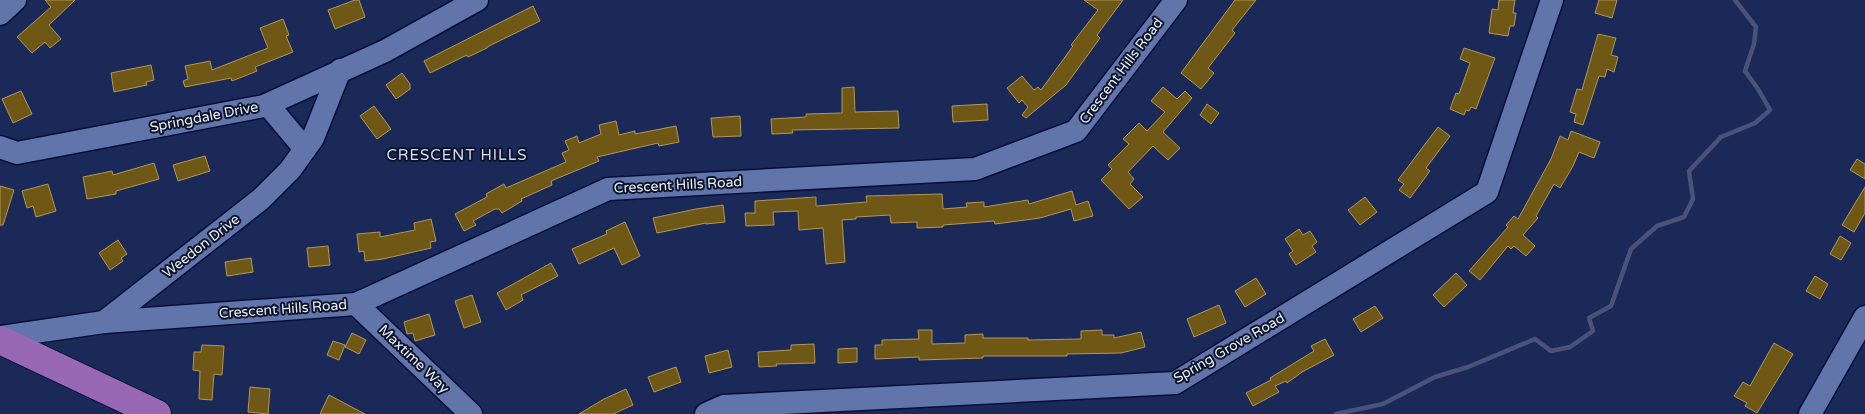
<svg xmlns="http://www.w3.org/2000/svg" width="1865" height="414" viewBox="0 0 1865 414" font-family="'Varela Round',sans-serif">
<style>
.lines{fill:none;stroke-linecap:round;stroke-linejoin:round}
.stream{stroke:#4a527a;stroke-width:4.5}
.building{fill:#6f5715;stroke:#b19759}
.minor-casing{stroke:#060f3b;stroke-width:25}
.major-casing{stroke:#060f3b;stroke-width:30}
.minor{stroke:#6175aa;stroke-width:22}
.major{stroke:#9868b4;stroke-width:28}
.labels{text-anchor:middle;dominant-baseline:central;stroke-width:4;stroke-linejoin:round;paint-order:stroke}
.street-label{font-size:14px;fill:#eaeffc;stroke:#0d1429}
.neighbourhood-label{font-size:15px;letter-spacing:1px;fill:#d4def6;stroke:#0d1429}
</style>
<rect width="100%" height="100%" fill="#1a2958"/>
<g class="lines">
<path class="stream" d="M1336,414L1383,404L1435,377L1468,367L1535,339L1551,351L1570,347L1593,331L1589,318L1611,306L1631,249L1657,226L1684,217L1693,199L1689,171L1721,137L1755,123L1770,110L1758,89L1745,71L1754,44L1756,27L1735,0"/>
</g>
<g class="building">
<path d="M45,0H75L49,25L61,39L50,48L45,42L32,53L17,37L51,7Z"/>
<path d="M355,0H359L365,17L335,29L328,10Z"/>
<path d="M1084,0H1123L1097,35L1100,38L1066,85L1026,118L1022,115L1028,107L1022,100L1019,103L1007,88L1022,76L1034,90L1038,87L1041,90L1073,46L1071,45L1098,10Z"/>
<path d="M1235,0H1256L1232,30L1235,33L1208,68L1214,73L1201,89L1181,73Z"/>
<path d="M1499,0H1515L1513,13H1516L1514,26H1510L1508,36L1489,33L1492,9L1498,10Z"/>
<path d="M1599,0H1617L1612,18L1595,13Z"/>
<path d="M533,6L540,21L487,47V48L468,57L467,55L430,73L424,61Z"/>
<path d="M283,19L289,35L286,36L293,52L255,67L257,71L232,81L231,78L185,87L183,81L188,79L185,66L210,61L212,70L268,48L260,28Z"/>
<path d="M1598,34L1616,38L1611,55L1618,57L1614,72L1607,69L1605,77L1599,76L1583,125L1574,122L1576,114L1570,112L1577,89L1582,90Z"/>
<path d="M1464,48L1495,58L1476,109L1471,107L1469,111L1466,110L1464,115L1450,109L1456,93L1459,94L1470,63L1460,59Z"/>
<path d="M151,65L154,80L146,82L147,85L114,92L111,73Z"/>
<path d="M402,73L410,84V89L396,99L386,85Z"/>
<path d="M854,87L855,112L898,111L899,128L792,130L793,133L772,134L771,119L806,117V114L842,113V88Z"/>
<path d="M1163,87L1177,99L1185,91L1192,98L1163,132L1180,148L1168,160L1153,146L1128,172L1134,179L1130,184L1143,197L1129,209L1101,180L1112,169L1108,165L1129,144L1123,139L1139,123L1147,131L1165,112L1151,101Z"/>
<path d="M21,91L32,114L13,123L2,99Z"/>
<path d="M987,104L988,120L953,122L952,106Z"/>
<path d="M1207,104L1219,113L1211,124L1200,115Z"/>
<path d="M374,106L391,129L377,139L360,116Z"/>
<path d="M740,116L741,136L713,137L711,118Z"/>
<path d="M616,121L619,135L635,131V134L676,126L679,142L659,146L658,143L597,157L599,161L551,181L552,185L521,199L522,201L502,213L499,209H495L473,221L476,225L464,231L455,214L487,197L486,194L504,184L506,188L566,162L562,153L569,150L565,141L577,136L579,143L601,134L599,125Z"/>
<path d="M1438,127L1450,136L1426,168L1430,171L1410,198L1399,190L1404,184L1398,180Z"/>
<path d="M1571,131L1600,142L1594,158L1579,152L1573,166L1560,188L1554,184L1536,216L1538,218L1523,235L1535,246L1526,256L1514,246L1511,249L1508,246L1480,280L1469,271L1508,227L1506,225L1514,216L1518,219L1551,159L1560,136L1568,140Z"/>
<path d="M205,156L210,171L178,181L173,165Z"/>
<path d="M1857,159L1865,164V179L1850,170Z"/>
<path d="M154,163L159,179L116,191V194L87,199L83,177L112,171L113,175Z"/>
<path d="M48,184L56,211L36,217L33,206L27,208L22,191Z"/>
<path d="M0,186L14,190L3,225H0Z"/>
<path d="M1865,187V213L1854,232L1842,225Z"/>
<path d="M1072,191L1076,205L1088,201L1093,216L1074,221L1071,209L1040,218L995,224L994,221L943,225V227L917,228V222L891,223L890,215L856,217V219L842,220L845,262L826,264L823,228L799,230L798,211L773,212L774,225L746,226L745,213H755V201L816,197V206L867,202L866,196L942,194L943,209L967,207L966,203L984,202V207L1028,200L1029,204Z"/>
<path d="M1365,197L1377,212L1360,225L1348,210Z"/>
<path d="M723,205L725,222L706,224V223L657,233L653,218L696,209Z"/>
<path d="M431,219L436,241L430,242L431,248L383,259L365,261L364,251L359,252L357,234L380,232V237L415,230L414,223Z"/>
<path d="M625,222L640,256L622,265L614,248L579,264L572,249L607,234L606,231Z"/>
<path d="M1299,229L1303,235L1310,231L1317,242L1312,246L1316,252L1296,265L1289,254L1293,251L1285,239Z"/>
<path d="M1840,236L1851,243L1841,260L1830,254Z"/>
<path d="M118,240L127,254L121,258L123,261L110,270L99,253Z"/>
<path d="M328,246L330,265L309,267L307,248Z"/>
<path d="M251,258L253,272L227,276L225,262Z"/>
<path d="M551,263L558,276L521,295L523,300L506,310L497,293Z"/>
<path d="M1456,273L1467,285L1444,307L1433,295Z"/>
<path d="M1815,276L1828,284L1820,299L1806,291Z"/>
<path d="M1256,278L1266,294L1245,307L1235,291Z"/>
<path d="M472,295L481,322L464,328L455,301Z"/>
<path d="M1219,305L1226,323L1194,337L1187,319Z"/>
<path d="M1375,306L1383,318L1361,332L1353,319Z"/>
<path d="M429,314L435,335L415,341L413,333L407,334L404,322Z"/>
<path d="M918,330H932V344L965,343V335L983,334V338H1028V340L1081,339V331L1102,330V335H1114V338L1141,332L1145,347L1121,353L1067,354V356H983V358L919,360V357L875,359V345H882V340L919,339Z"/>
<path d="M352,333L366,340L359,354L345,347Z"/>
<path d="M1325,339L1334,355L1302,372L1287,383L1286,381L1275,386L1279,392L1253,406L1246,393L1271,380L1270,378L1314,351L1311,346Z"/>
<path d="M333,341L345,345L339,360L327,355Z"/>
<path d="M1774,343L1793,354L1757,413L1745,406L1747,403L1734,396L1743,382L1750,386Z"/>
<path d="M814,344L815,363L776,364L777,366L759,367L758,352L791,350V345Z"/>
<path d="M202,345L224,346L222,375L214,374L212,400L199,399L200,371L193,370L194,352H201Z"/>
<path d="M857,348V362L838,363V349Z"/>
<path d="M728,350L732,367L709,373L705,356Z"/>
<path d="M676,367L681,382L654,392L648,377Z"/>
<path d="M250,387L270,389L268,414L248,412Z"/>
<path d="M626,389L633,405L613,414H579L604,399Z"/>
<path d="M329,395L365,414H320Z"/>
</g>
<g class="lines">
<defs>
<g id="minor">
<path d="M0,14L15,0"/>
<path d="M268,105L305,149"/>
<path d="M0,147L17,153L264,106L385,51L477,0"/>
<path d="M356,304L471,414"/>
<path d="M104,322L356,304L608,189L975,169L1076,131L1176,0"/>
<path d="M0,337L104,322L261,199L290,170L313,138L340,70"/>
<path d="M706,414L724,406L1175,383L1487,192L1552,0"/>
<path d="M1810,414L1865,317"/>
</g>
<path id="major" d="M0,340L157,414"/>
</defs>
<use href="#minor" class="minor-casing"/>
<use href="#major" class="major-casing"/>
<use href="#minor" class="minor"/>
<use href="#major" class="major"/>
</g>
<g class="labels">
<g class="street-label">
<text transform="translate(1121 71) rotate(-53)">Crescent Hills Road</text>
<text transform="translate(204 117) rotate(-11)">Springdale Drive</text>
<text transform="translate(678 185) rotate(-3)">Crescent Hills Road</text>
<text transform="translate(201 246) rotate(-38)">Weedon Drive</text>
<text transform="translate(283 309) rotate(-4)">Crescent Hills Road</text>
<text transform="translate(1229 348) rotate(-30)">Spring Grove Road</text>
<text transform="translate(414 359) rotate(44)">Maxtime Way</text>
</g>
<g class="neighbourhood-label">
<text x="457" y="155">CRESCENT HILLS</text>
</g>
</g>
</svg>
